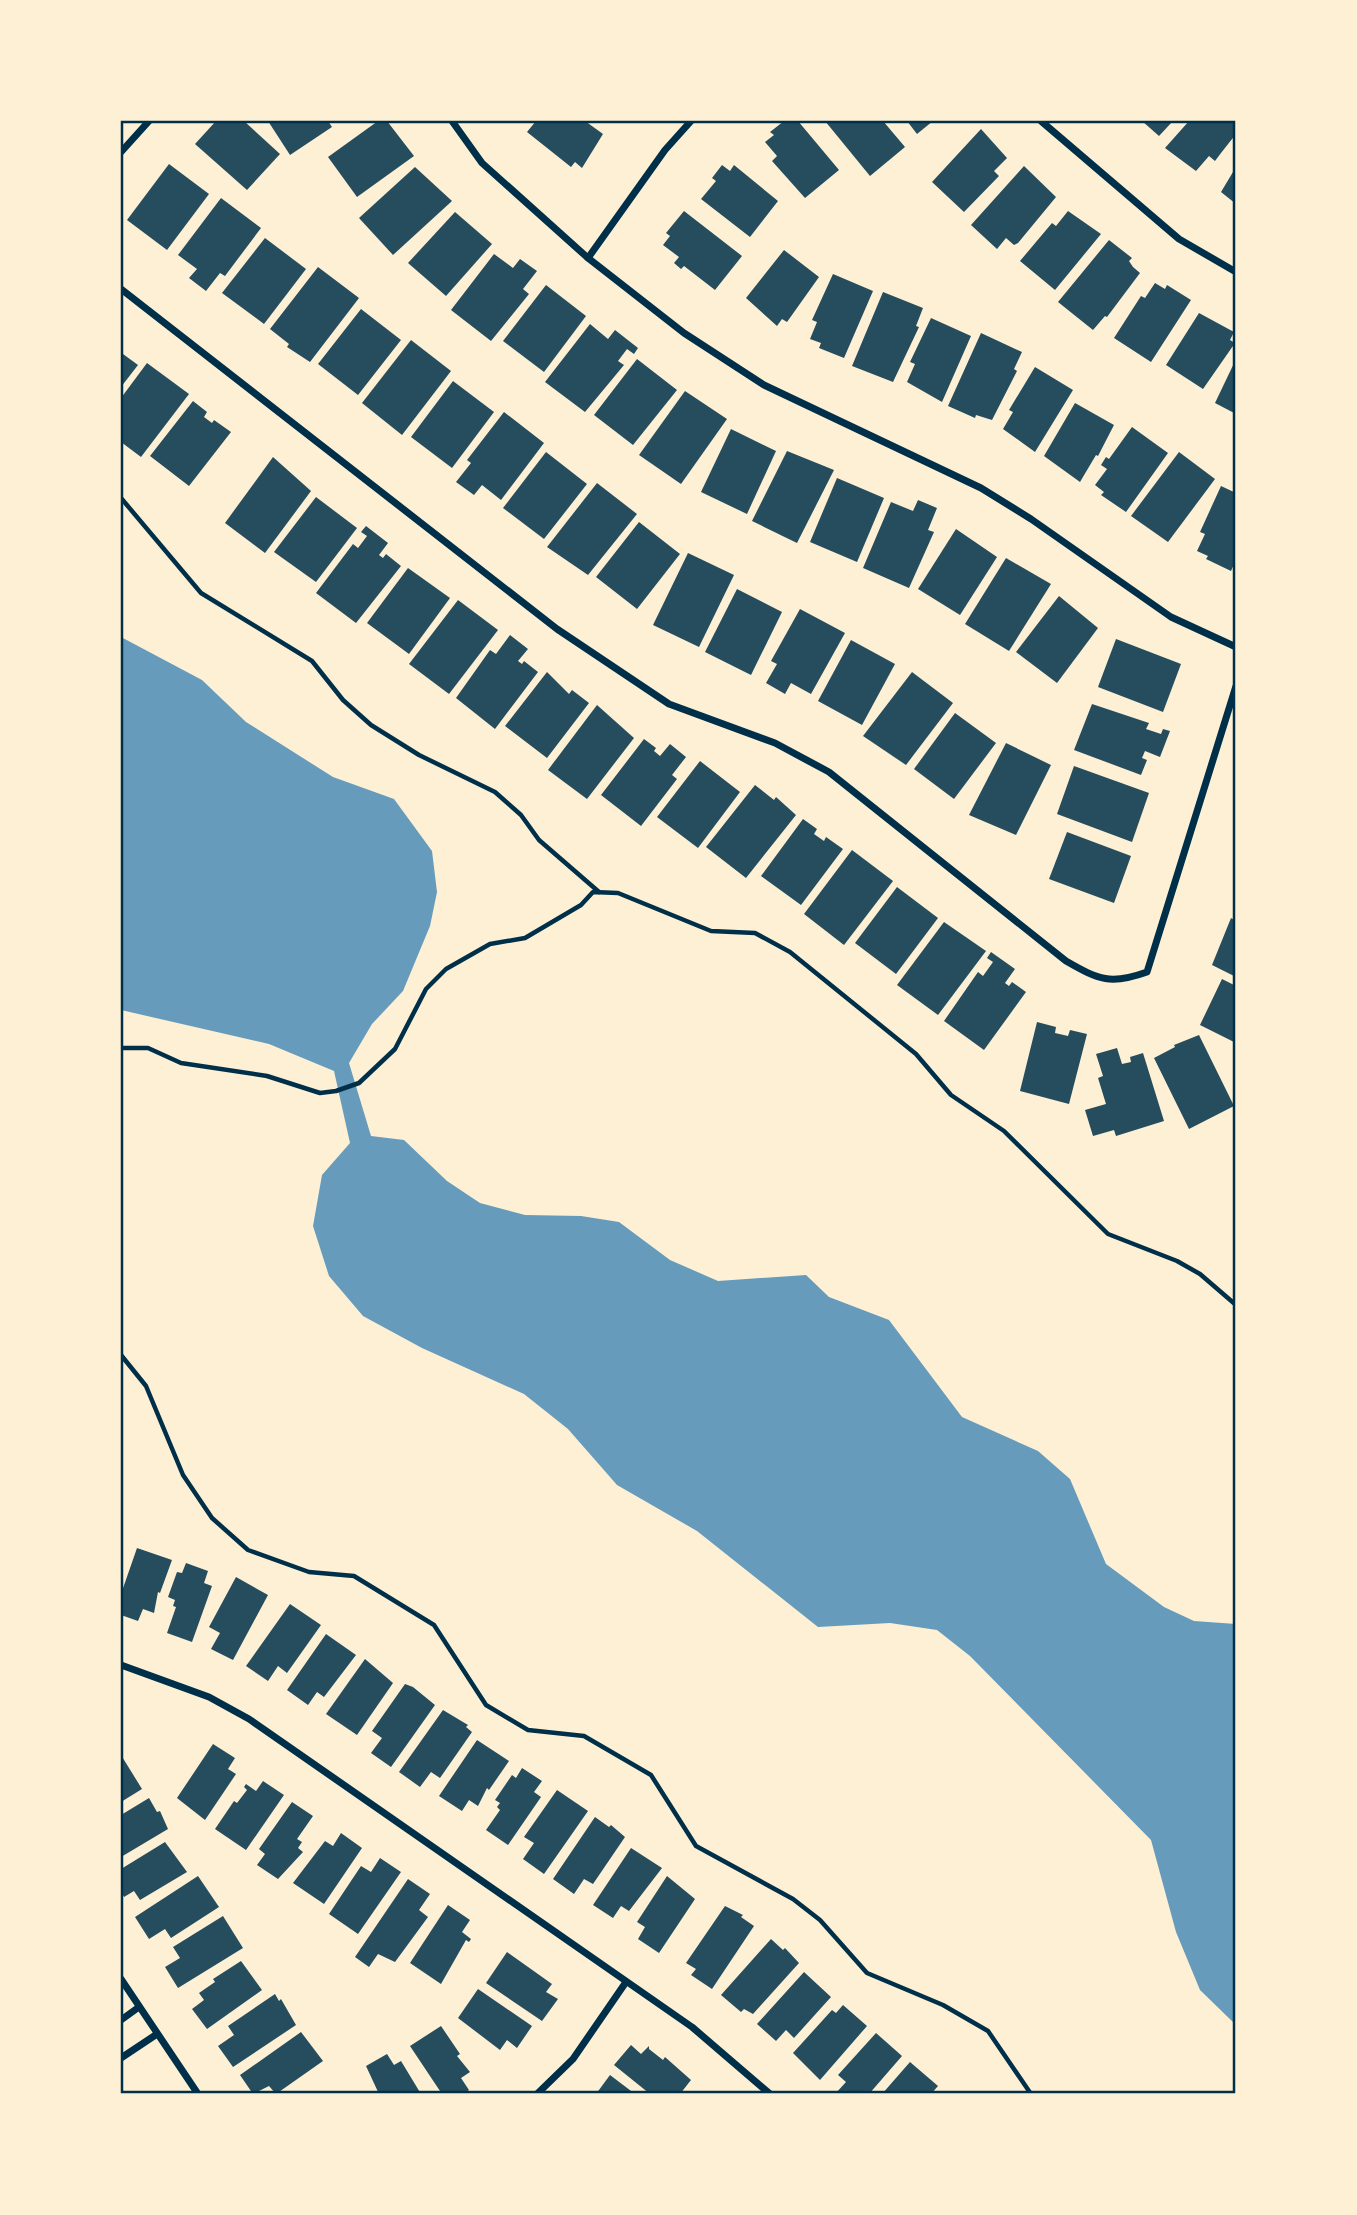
<svg xmlns="http://www.w3.org/2000/svg" width="1357" height="2215" viewBox="0 0 1357 2215" font-family="'Nunito Sans',sans-serif">
<style>
.water{fill:#669bbc}
.building{fill:#264d5e}
.lines{fill:none;stroke-linecap:round;stroke-linejoin:round}
.path{stroke:#003049;stroke-width:4.5}
.minor{stroke:#003049;stroke-width:7}
.neatline{fill:none;stroke:#003049;stroke-width:2.5}
</style>
<rect width="100%" height="100%" fill="#fdf0d5"/>
<path class="water" d="M121,637L202,680L246,722L333,777L394,799L432,851L437,892L430,926L403,991L372,1024L349,1063L371,1136L404,1140L447,1181L480,1203L525,1215L581,1216L619,1222L670,1260L718,1281L806,1275L829,1297L889,1320L962,1417L1038,1451L1070,1479L1106,1564L1164,1607L1194,1621L1236,1624V2025L1200,1990L1176,1932L1151,1840L970,1656L937,1630L890,1623L818,1627L697,1531L617,1485L568,1429L524,1394L422,1348L363,1316L329,1276L313,1226L322,1175L350,1143L334,1071L269,1044L121,1010Z"/>
<g class="building">
<path d="M216,121H244L280,154L247,190L195,144Z"/>
<path d="M268,121H328L332,127L290,155Z"/>
<path d="M378,121H387L414,156L357,197L328,157Z"/>
<path d="M536,121H585L603,134L582,168L575,162L571,167L527,132Z"/>
<path d="M784,121H798L839,170L805,198L772,161L777,156L765,142L774,135L770,132Z"/>
<path d="M825,121H883L905,147L870,176Z"/>
<path d="M907,121H933L917,134Z"/>
<path d="M1142,121H1173L1159,136Z"/>
<path d="M1189,121H1236V134L1221,153L1215,161L1209,156L1196,171L1165,148Z"/>
<path d="M981,129L1007,158L994,171L999,176L964,212L932,182Z"/>
<path d="M169,164L209,194L167,250L127,220Z"/>
<path d="M722,165L730,171L734,165L778,201L750,237L701,199L716,181L712,178Z"/>
<path d="M1024,166L1056,197L1018,243L1014,245L1006,238L997,249L971,225Z"/>
<path d="M415,167L452,201L393,255L359,218Z"/>
<path d="M1236,167V204L1221,192Z"/>
<path d="M221,198L261,228L225,276L220,273L206,291L189,278L197,269L178,255Z"/>
<path d="M684,211L742,256L715,290L684,266L681,269L674,263L679,257L663,245L670,236L666,233Z"/>
<path d="M1068,211L1101,234L1055,290L1020,261L1052,223L1056,226Z"/>
<path d="M455,212L492,244L446,296L408,263Z"/>
<path d="M265,238L306,269L264,324L222,293Z"/>
<path d="M1109,240L1132,258L1129,261L1133,267L1140,273L1107,317L1105,316L1093,330L1058,302Z"/>
<path d="M784,250L819,277L787,322L782,319L777,326L746,298Z"/>
<path d="M494,254L513,268L520,259L537,271L523,289L529,294L491,341L451,310Z"/>
<path d="M318,267L359,298L310,362L287,347L289,344L270,329Z"/>
<path d="M833,274L873,291L844,358L819,348L821,343L810,339L817,322L812,320Z"/>
<path d="M1155,283L1165,289L1167,285L1191,300L1151,362L1114,338L1141,296L1145,298Z"/>
<path d="M546,285L586,316L544,372L503,341Z"/>
<path d="M883,292L923,308L916,326L919,327L893,382L852,366Z"/>
<path d="M361,309L401,340L358,395L318,364Z"/>
<path d="M1199,313L1234,332L1230,340L1235,343L1203,389L1166,365Z"/>
<path d="M931,318L971,336L942,402L907,382L915,364L910,362Z"/>
<path d="M590,324L608,339L615,330L638,348L634,354L627,349L618,361L624,365L585,412L545,382Z"/>
<path d="M981,333L1022,352L1014,369L1017,371L992,420L976,415L975,418L948,406Z"/>
<path d="M411,340L451,371L402,435L362,403Z"/>
<path d="M123,354L138,365L121,387V357Z"/>
<path d="M637,359L677,390L633,445L594,415Z"/>
<path d="M1236,359V414L1215,403Z"/>
<path d="M147,363L189,394L141,457L121,442V398Z"/>
<path d="M1035,367L1073,390L1035,452L1003,429L1013,412L1009,410Z"/>
<path d="M453,381L494,412L452,468L411,437Z"/>
<path d="M685,391L727,419L681,484L639,455Z"/>
<path d="M193,401L207,412L204,417L212,423L214,420L231,432L189,486L150,456Z"/>
<path d="M1075,403L1114,425L1098,456L1096,455L1080,482L1044,456Z"/>
<path d="M504,412L544,443L501,500L482,485L474,495L456,482L471,463L467,460Z"/>
<path d="M1132,427L1168,453L1126,512L1101,495L1104,492L1095,485L1107,469L1101,465L1106,457L1109,459Z"/>
<path d="M731,429L776,451L747,514L701,492Z"/>
<path d="M787,451L834,470L797,543L752,521Z"/>
<path d="M546,452L587,484L544,539L503,508Z"/>
<path d="M1179,452L1215,479L1168,542L1131,516Z"/>
<path d="M273,457L311,491L265,553L225,523Z"/>
<path d="M837,478L884,498L857,562L810,542Z"/>
<path d="M597,483L637,514L588,575L547,547Z"/>
<path d="M1221,486L1236,493V560L1231,571L1206,559L1208,556L1197,551L1205,534L1200,532Z"/>
<path d="M316,497L357,528L316,582L274,552Z"/>
<path d="M918,500L937,508L928,530L934,532L909,588L863,568L891,502L913,511Z"/>
<path d="M639,522L680,554L637,609L596,577Z"/>
<path d="M366,526L388,543L379,555L383,558L386,554L401,566L356,623L316,593L353,544L358,548L367,536L361,532Z"/>
<path d="M956,529L997,557L960,615L918,589Z"/>
<path d="M688,553L734,575L699,647L653,625Z"/>
<path d="M1006,558L1051,584L1009,651L965,624Z"/>
<path d="M408,568L450,598L409,654L367,623Z"/>
<path d="M737,589L782,612L751,675L705,652Z"/>
<path d="M1059,596L1098,628L1057,683L1016,652Z"/>
<path d="M458,600L498,630L449,694L409,664Z"/>
<path d="M800,609L845,633L811,694L791,683L785,694L766,683L777,664L771,661Z"/>
<path d="M510,635L528,649L518,661L522,664L524,661L538,672L495,729L456,698L490,650L496,654Z"/>
<path d="M1116,639L1181,664L1163,712L1098,687Z"/>
<path d="M851,640L895,664L862,725L818,701Z"/>
<path d="M547,672L569,694L572,690L589,703L547,758L505,726Z"/>
<path d="M912,672L953,703L906,765L863,736Z"/>
<path d="M1092,704L1149,723L1146,729L1161,734L1163,729L1170,731L1160,757L1145,751L1142,758L1147,760L1141,775L1074,750Z"/>
<path d="M597,705L634,738L587,799L548,770Z"/>
<path d="M955,713L996,743L954,799L914,769Z"/>
<path d="M644,739L656,748L654,751L660,756L670,744L686,757L672,775L677,779L641,826L601,795Z"/>
<path d="M1006,743L1051,765L1016,835L969,815Z"/>
<path d="M700,761L740,792L698,848L657,817Z"/>
<path d="M1074,766L1149,793L1132,842L1057,814Z"/>
<path d="M755,785L774,800L776,797L796,815L746,878L706,847Z"/>
<path d="M803,819L817,829L814,834L824,841L826,837L843,849L801,905L761,876Z"/>
<path d="M1067,832L1131,856L1114,903L1049,879Z"/>
<path d="M852,850L893,881L844,945L804,914Z"/>
<path d="M897,887L938,918L896,974L855,943Z"/>
<path d="M1231,918L1236,921V977L1212,965Z"/>
<path d="M944,922L986,951L938,1015L897,985Z"/>
<path d="M991,952L1015,969L1005,983L1009,986L1012,982L1026,992L984,1050L944,1021L978,972L983,976L993,962L987,958Z"/>
<path d="M1222,979L1236,986V1043L1200,1025Z"/>
<path d="M1037,1022L1056,1027L1055,1033L1068,1036L1070,1030L1087,1034L1069,1104L1020,1091Z"/>
<path d="M1199,1035L1234,1106L1189,1129L1154,1058L1175,1047L1174,1045Z"/>
<path d="M1117,1048L1122,1064L1131,1062L1130,1057L1143,1053L1164,1121L1116,1136L1114,1130L1093,1136L1085,1110L1106,1104L1098,1078L1103,1076L1096,1054Z"/>
<path d="M137,1548L172,1560L160,1593L158,1592L154,1613L143,1609L138,1621L121,1615V1594Z"/>
<path d="M186,1563L208,1571L204,1583L212,1586L192,1642L167,1633L176,1607L173,1606L175,1600L168,1597L177,1572L182,1573Z"/>
<path d="M236,1577L268,1595L233,1660L211,1649L220,1633L209,1627Z"/>
<path d="M290,1604L321,1625L287,1673L278,1666L268,1681L246,1666Z"/>
<path d="M326,1634L356,1655L324,1697L317,1692L308,1705L287,1690Z"/>
<path d="M365,1659L393,1683L357,1735L326,1714Z"/>
<path d="M405,1684L413,1687L435,1705L391,1767L371,1753L382,1738L372,1731Z"/>
<path d="M443,1710L468,1725L466,1727L472,1732L440,1778L431,1772L420,1787L399,1772Z"/>
<path d="M477,1740L509,1761L489,1790L487,1788L478,1806L469,1800L462,1811L439,1796Z"/>
<path d="M213,1744L235,1758L228,1769L236,1774L205,1820L177,1798Z"/>
<path d="M121,1755L142,1789L121,1802Z"/>
<path d="M522,1768L542,1781L534,1792L541,1797L508,1845L486,1830L500,1810L497,1807L500,1803L495,1800L512,1775L516,1778Z"/>
<path d="M263,1781L284,1795L246,1850L215,1829L234,1801L237,1803L247,1790L244,1787L246,1784L256,1791Z"/>
<path d="M557,1790L588,1811L544,1874L523,1859L534,1843L524,1837Z"/>
<path d="M149,1798L157,1812L160,1811L168,1829L121,1857V1815Z"/>
<path d="M292,1802L313,1816L297,1839L302,1842L298,1848L303,1852L278,1879L257,1865L265,1854L259,1849Z"/>
<path d="M595,1817L609,1827L611,1825L625,1837L593,1884L584,1879L574,1894L553,1879Z"/>
<path d="M341,1833L362,1848L324,1904L293,1883L325,1841L333,1846Z"/>
<path d="M165,1842L187,1872L140,1900L134,1891L124,1897L121,1891V1869Z"/>
<path d="M631,1848L662,1868L629,1911L621,1906L613,1918L593,1905Z"/>
<path d="M380,1858L401,1872L358,1934L329,1914L361,1866L371,1872Z"/>
<path d="M198,1876L219,1907L171,1938L165,1929L149,1939L135,1917Z"/>
<path d="M667,1876L695,1899L659,1953L638,1939L645,1927L637,1922Z"/>
<path d="M408,1879L430,1894L419,1910L428,1917L395,1962L378,1954L369,1967L355,1957Z"/>
<path d="M448,1905L470,1920L462,1932L471,1939L469,1942L466,1940L441,1984L410,1963Z"/>
<path d="M725,1906L743,1915L741,1917L754,1926L712,1989L691,1975L696,1969L686,1963Z"/>
<path d="M223,1916L243,1948L178,1988L165,1967L180,1958L173,1947Z"/>
<path d="M771,1939L783,1950L785,1948L799,1963L753,2014L744,2009L741,2012L721,1995Z"/>
<path d="M507,1952L552,1984L546,1992L558,1999L542,2021L486,1983Z"/>
<path d="M241,1961L262,1990L207,2029L192,2009L204,2000L199,1993L215,1982L213,1979Z"/>
<path d="M804,1972L831,1997L794,2038L786,2030L776,2041L757,2024Z"/>
<path d="M478,1989L532,2026L517,2048L507,2040L500,2050L458,2018Z"/>
<path d="M275,1994L279,2001L281,1999L296,2025L233,2067L218,2046L234,2035L228,2026Z"/>
<path d="M843,2005L867,2026L820,2080L793,2053L832,2010L836,2013Z"/>
<path d="M441,2026L460,2054L457,2056L470,2072L461,2078L469,2090L463,2094H442L410,2046Z"/>
<path d="M301,2032L323,2061L276,2094L269,2086L253,2094L240,2075Z"/>
<path d="M876,2033L902,2056L869,2094H835L846,2082L838,2075Z"/>
<path d="M631,2045L641,2054L649,2046V2049L663,2060L665,2057L691,2080L680,2094H650L614,2065Z"/>
<path d="M387,2054L394,2065L401,2061L421,2094H379L366,2066Z"/>
<path d="M910,2062L938,2086L931,2094H882Z"/>
<path d="M610,2075L635,2094H596Z"/>
</g>
<g class="lines">
<g class="path">
<path d="M121,498L201,593L312,661L343,700L371,725L419,755L495,792L521,815L539,840L599,892"/>
<path d="M121,1048H148L181,1063L267,1076L320,1093L336,1091L359,1083L395,1049L426,989L446,969L490,944L525,938L581,905L593,892L618,893L711,931L755,933L790,952L916,1054L951,1095L1004,1131L1108,1234L1177,1261L1200,1274L1236,1305"/>
<path d="M121,1355L146,1386L183,1475L212,1518L248,1550L309,1572L354,1576L434,1625L486,1705L528,1730L584,1736L651,1775L696,1846L793,1899L820,1920L867,1973L943,2005L988,2031L1031,2094"/>
</g>
<g class="minor">
<path d="M452,121L482,163L588,258L684,333L764,385L981,488L1031,519L1171,617L1236,647"/>
<path d="M1041,121L1179,239L1236,272"/>
<path d="M121,152L149,121"/>
<path d="M588,258L665,150L691,121"/>
<path d="M121,289L557,629L669,704L775,743L829,772L1066,961C1099,980 1111,985 1147,972L1236,686"/>
<path d="M121,1665L209,1697L249,1719L692,2027L770,2094"/>
<path d="M121,1979L198,2094"/>
<path d="M121,2020L139,2007"/>
<path d="M121,2058L157,2034"/>
<path d="M537,2094L573,2059L626,1982"/>
</g>
</g>
<rect width="1357" height="2215" fill="none" stroke="#fdf0d5" stroke-width="245"/>
<rect x="122" y="122" width="1112" height="1970" class="neatline"/>
</svg>
